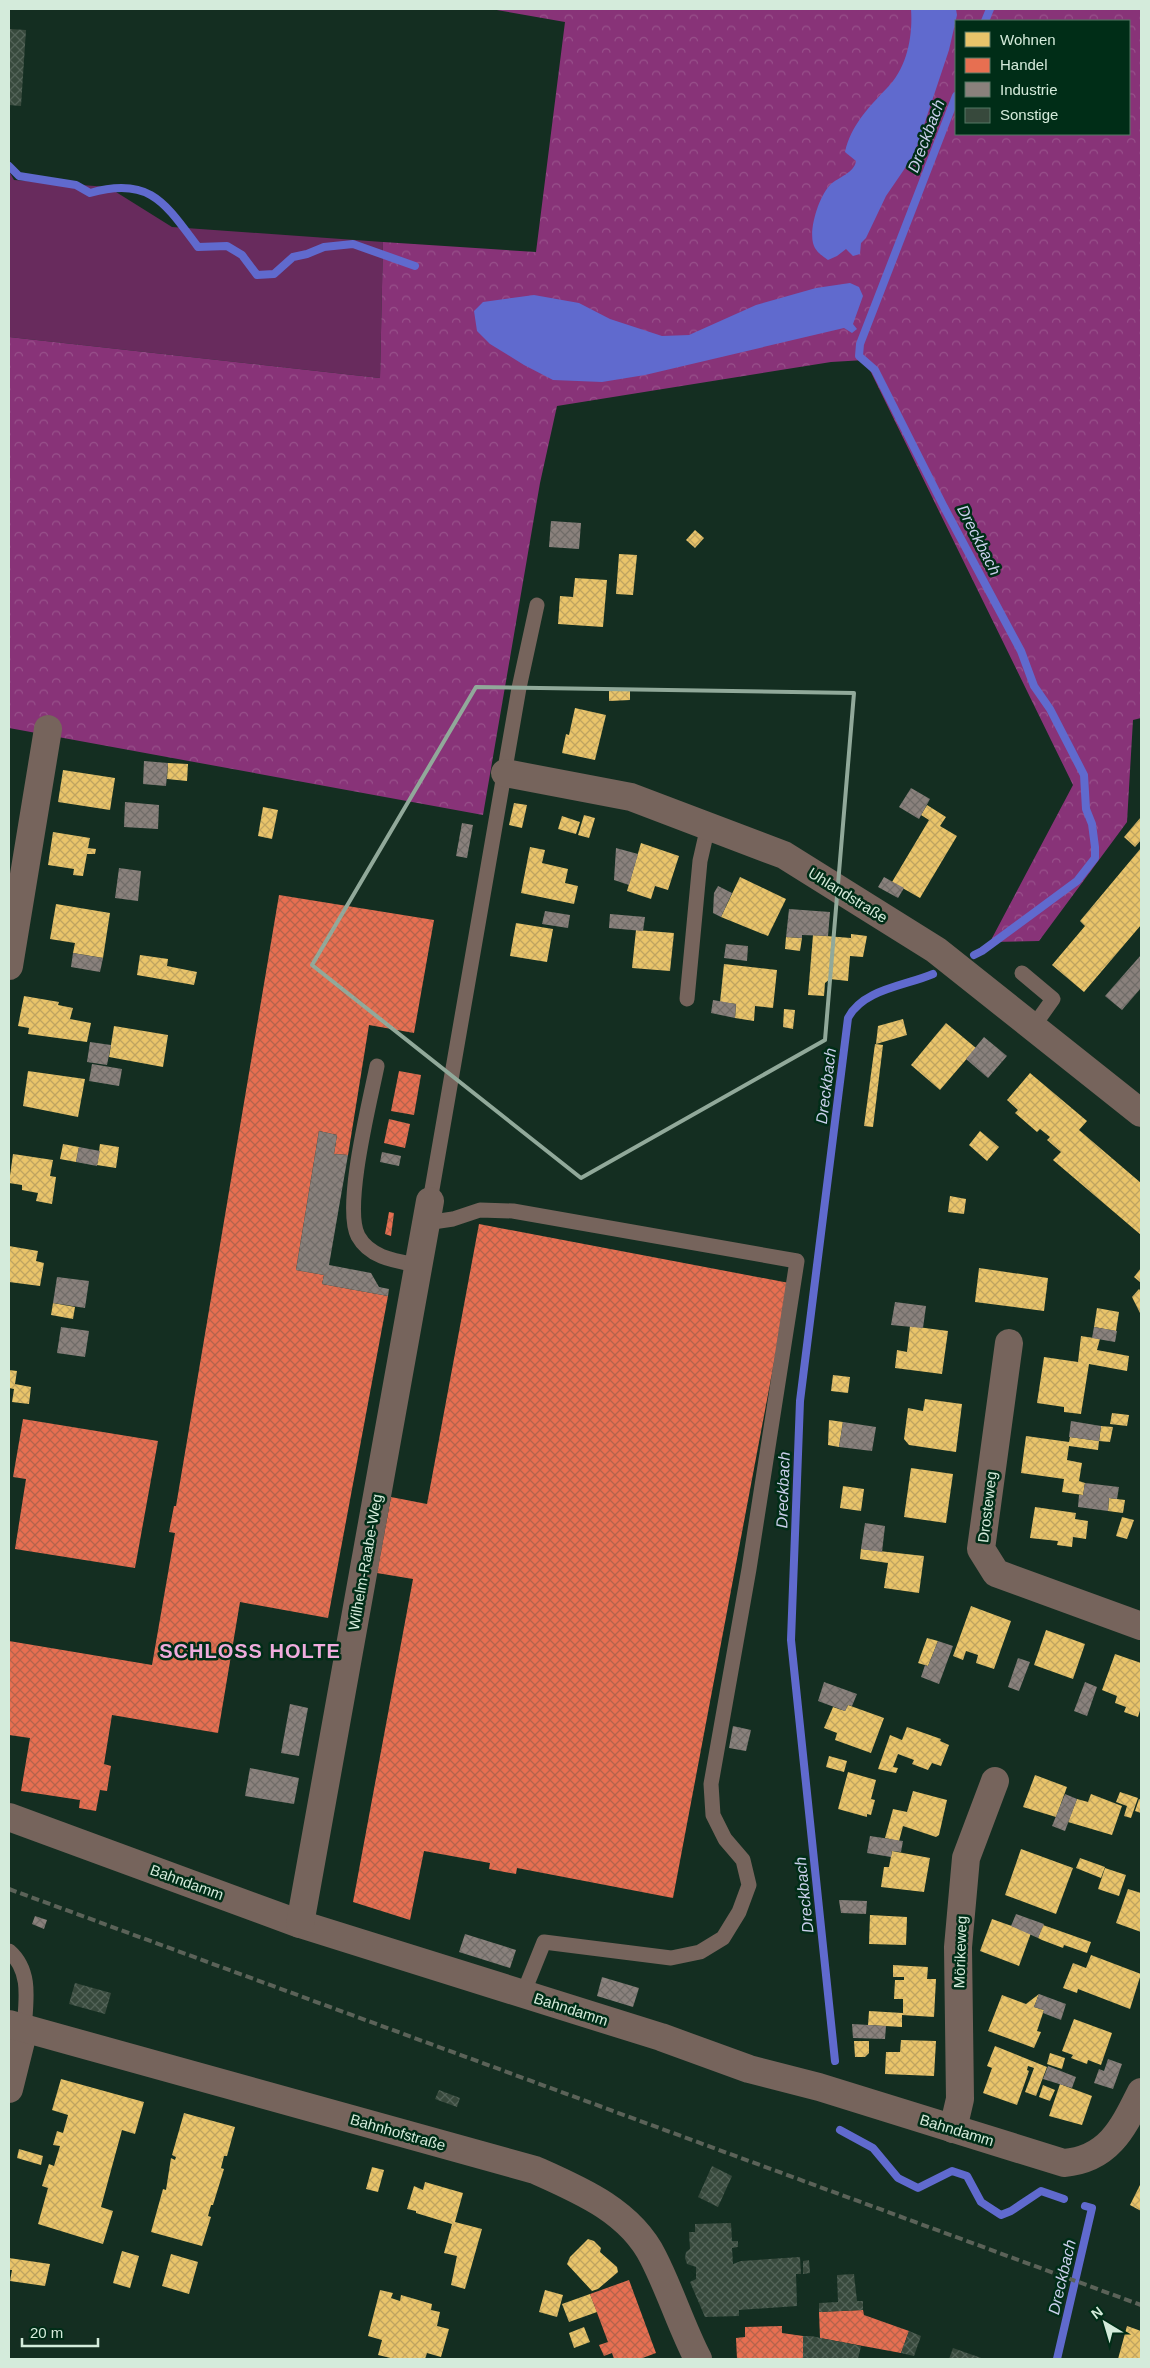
<svg xmlns="http://www.w3.org/2000/svg" width="1150" height="2368" viewBox="0 0 1150 2368" font-family="Helvetica,sans-serif">
<style>
.green{fill:#682b5d}
.forest{fill:url(#forest-crowns);fill-rule:evenodd}
.water{fill:#606ace}
.homes{fill:url(#homes-cross-hatch)}
.shops{fill:url(#shops-cross-hatch)}
.industry{fill:url(#industry-cross-hatch)}
.lines{fill:none;stroke-linecap:round;stroke-linejoin:round}
.stream{stroke:#606ace;stroke-width:8}
.building{fill:url(#building-cross-hatch)}
.service{stroke:#76645c;stroke-width:15}
.minor{stroke:#76645c;stroke-width:28}
.tertiary{stroke:#76645c;stroke-width:28}
.rail{stroke:#5b6258;stroke-width:4;stroke-dasharray:8 4;stroke-linecap:butt}
.marked{fill:none;stroke:#91a99a;stroke-width:4;stroke-linejoin:round}
.labels{text-anchor:middle;dominant-baseline:central;stroke-width:5;stroke-linejoin:round;paint-order:stroke}
.street-label{font-size:15px;fill:#d4ebdb;stroke:#002d17}
.water-label{font-size:16px;font-style:italic;fill:#cad0ec;stroke:#002d17}
.district-label{font-size:20px;font-weight:bold;letter-spacing:1px;fill:#efacdd;stroke:#002d17}
</style>
<defs>
<pattern id="forest-crowns" width="20" height="18" patternUnits="userSpaceOnUse" patternTransform="scale(1.25)"><rect width="20" height="18" fill="#883378"/><path d="M2 6a3 3 0 1 1 6 0M12 15a3 3 0 1 1 6 0" fill="none" stroke="#98518b"/></pattern>
<pattern id="homes-cross-hatch" width="8" height="8" patternUnits="userSpaceOnUse" patternTransform="scale(1.25)"><rect width="8" height="8" fill="#e9c46a"/><path d="M0 0l8 8M0 8l8-8" fill="none" stroke="#bfa460"/></pattern>
<pattern id="shops-cross-hatch" width="8" height="8" patternUnits="userSpaceOnUse" patternTransform="scale(1.25)"><rect width="8" height="8" fill="#e76f51"/><path d="M0 0l8 8M0 8l8-8" fill="none" stroke="#b5634c"/></pattern>
<pattern id="industry-cross-hatch" width="8" height="8" patternUnits="userSpaceOnUse" patternTransform="scale(1.25)"><rect width="8" height="8" fill="#8a817c"/><path d="M0 0l8 8M0 8l8-8" fill="none" stroke="#706c68"/></pattern>
<pattern id="building-cross-hatch" width="8" height="8" patternUnits="userSpaceOnUse" patternTransform="scale(1.25)"><rect width="8" height="8" fill="#37493c"/><path d="M0 0l8 8M0 8l8-8" fill="none" stroke="#536358"/></pattern>
</defs>
<rect width="100%" height="100%" fill="#142e21"/>
<path class="green" d="M9,171L14,180L108,187L172,227L383,242L380,378L9,337Z"/>
<path class="forest" d="M491,9H1141V718L1133,720L1127,822L1039,941L990,942L1073,785L865,360L831,362L557,406L540,483L483,815L9,728V337L380,378L383,242L536,252L565,22ZM956,21H1129V134H956Z"/>
<g class="water">
<path d="M911,9H956L957,15L949,50L914,155L886,196L866,238L861,243L860,254L853,256L846,249L837,256L828,260C821,255 815,251 813,243C809,227 820,194 831,184C839,177 854,173 856,161L845,152C851,125 869,107 887,88C907,68 913,36 911,9Z"/>
<path d="M850,283L859,287L863,296L853,324L857,329L852,333L844,328L645,375L602,382L553,380L524,365L490,344L477,331L474,311L483,302L534,295L579,303L610,319L662,336L689,335L756,305L816,288Z"/>
</g>
<g class="homes">
<path d="M695,530L704,538L695,548L686,540Z"/>
<path d="M619,554L637,555L633,595L616,594Z"/>
<path d="M575,578L607,580L603,627L558,624L560,596L573,597Z"/>
<path d="M609,688H630V700L609,701Z"/>
<path d="M575,708L606,715L595,760L562,753L566,734L569,735Z"/>
<path d="M168,763L188,764L187,781L167,779Z"/>
<path d="M63,770L115,778L110,810L58,802Z"/>
<path d="M514,803L527,805L522,828L509,825Z"/>
<path d="M927,805L946,817L940,826L957,836L920,898L892,882L929,820L921,815Z"/>
<path d="M263,807L278,810L272,839L258,836Z"/>
<path d="M584,815L595,818L589,838L578,835Z"/>
<path d="M562,816L580,822L576,834L558,829Z"/>
<path d="M1141,817V840L1135,847L1124,837Z"/>
<path d="M53,832L90,838L88,848L96,849L95,854H87L83,876L73,875L74,869L48,865Z"/>
<path d="M641,843L679,856L668,890L655,886L651,899L627,891Z"/>
<path d="M530,847L545,850L542,863L568,869L565,883L578,886L574,904L521,893Z"/>
<path d="M1141,848V925L1084,992L1052,965L1085,926L1080,921Z"/>
<path d="M740,877L786,899L768,936L721,917Z"/>
<path d="M56,904L110,913L103,958L73,953L75,943L50,939Z"/>
<path d="M516,923L553,929L547,962L510,956Z"/>
<path d="M636,930L674,933L670,971L632,968Z"/>
<path d="M851,934L867,936L863,957L850,956L848,981L830,979L825,983L824,996L808,995L813,935L851,938Z"/>
<path d="M786,937L802,938L800,951L785,949Z"/>
<path d="M140,955L168,959L167,966L197,972L194,985L137,975Z"/>
<path d="M724,964L777,970L773,1008L755,1006L754,1021L735,1018L736,1004L720,1002Z"/>
<path d="M24,996L59,1002L58,1005L73,1008L70,1019L91,1023L87,1042L28,1034L29,1028L18,1026Z"/>
<path d="M784,1009L795,1010L793,1029L783,1027Z"/>
<path d="M903,1019L907,1035L876,1044L878,1026Z"/>
<path d="M946,1023L976,1048L940,1090L911,1065Z"/>
<path d="M114,1026L168,1035L163,1067L109,1057Z"/>
<path d="M875,1044L883,1045L873,1127L864,1126Z"/>
<path d="M28,1071L85,1079L78,1117L23,1106Z"/>
<path d="M1030,1073L1087,1121L1079,1130L1141,1183V1235L1053,1160L1061,1152L1047,1140L1050,1137L1040,1129L1037,1132L1015,1113L1018,1110L1007,1100Z"/>
<path d="M980,1131L999,1147L987,1161L969,1145Z"/>
<path d="M63,1144L79,1147L76,1162L60,1159Z"/>
<path d="M100,1144L119,1147L116,1168L97,1165Z"/>
<path d="M13,1154L53,1160L50,1176L56,1177L52,1204L36,1201L38,1193L22,1190V1185L9,1183Z"/>
<path d="M950,1196L966,1199L964,1214L948,1212Z"/>
<path d="M9,1246L38,1251L36,1261L44,1263L40,1286L9,1282Z"/>
<path d="M979,1268L1048,1278L1044,1311L975,1302Z"/>
<path d="M1141,1268V1283L1134,1277Z"/>
<path d="M1139,1289L1141,1291V1315L1132,1297Z"/>
<path d="M53,1303L75,1307L73,1319L51,1315Z"/>
<path d="M1097,1308L1119,1312L1116,1331L1094,1327Z"/>
<path d="M910,1326L948,1331L942,1374L895,1368L897,1350L907,1352Z"/>
<path d="M1081,1336L1100,1339L1097,1350L1129,1356L1127,1371L1089,1364L1081,1414L1064,1412V1407L1037,1403L1044,1357L1078,1362Z"/>
<path d="M9,1370L17,1371L15,1384L31,1387L29,1404L12,1402L14,1389L9,1388Z"/>
<path d="M833,1375L850,1377L848,1393L831,1391Z"/>
<path d="M925,1399L962,1404L956,1452L909,1445L904,1439L908,1408L923,1411Z"/>
<path d="M1112,1413L1129,1415L1127,1426L1110,1424Z"/>
<path d="M829,1420L843,1422L839,1447L828,1445Z"/>
<path d="M1101,1426L1113,1427L1110,1442L1099,1441Z"/>
<path d="M1026,1436L1069,1442L1070,1437L1099,1441L1098,1450L1069,1446L1067,1460L1082,1463L1079,1481L1085,1483L1083,1495L1062,1492L1064,1479L1021,1473Z"/>
<path d="M911,1468L953,1474L946,1523L904,1517Z"/>
<path d="M843,1486L864,1489L861,1511L840,1508Z"/>
<path d="M1109,1498L1125,1500L1123,1513L1108,1511Z"/>
<path d="M1035,1507L1076,1513L1075,1519L1088,1521L1086,1539L1073,1537L1072,1547L1057,1545L1058,1541L1030,1538Z"/>
<path d="M1122,1517L1134,1520L1127,1539L1116,1536Z"/>
<path d="M861,1549L924,1556L919,1593L884,1588L888,1563L860,1559Z"/>
<path d="M971,1606L1011,1621L994,1669L976,1663L978,1655L966,1651L963,1660L953,1656Z"/>
<path d="M1046,1630L1085,1644L1073,1679L1034,1665Z"/>
<path d="M927,1638L938,1641L928,1666L918,1663Z"/>
<path d="M1115,1654L1141,1663V1707L1138,1717L1124,1712L1126,1707L1115,1703L1117,1696L1102,1690Z"/>
<path d="M848,1705L884,1718L871,1753L835,1740L837,1733L824,1728L833,1707L845,1711Z"/>
<path d="M907,1727L941,1739L940,1741L949,1745L941,1766L932,1763L928,1770L912,1764L914,1760L898,1754L893,1767L898,1768L896,1773L878,1769L890,1735L902,1740Z"/>
<path d="M829,1756L847,1761L844,1772L826,1767Z"/>
<path d="M848,1772L876,1780L871,1799L875,1800L871,1815L867,1814V1817L838,1809Z"/>
<path d="M1035,1775L1067,1787L1056,1817L1023,1807Z"/>
<path d="M913,1791L947,1800L939,1835L936,1837L903,1826L899,1841L885,1838L893,1809L907,1812Z"/>
<path d="M1120,1792L1138,1798L1131,1818L1124,1816L1127,1806L1116,1802Z"/>
<path d="M1091,1794L1122,1806L1112,1835L1068,1822L1077,1799L1088,1802Z"/>
<path d="M1139,1799L1141,1800V1813L1135,1811Z"/>
<path d="M1021,1849L1073,1868L1056,1914L1005,1895Z"/>
<path d="M892,1851L930,1858L924,1892L881,1887L884,1867H889Z"/>
<path d="M1080,1858L1105,1867L1101,1878L1076,1868Z"/>
<path d="M1105,1868L1126,1875L1119,1896L1098,1889Z"/>
<path d="M1128,1889L1141,1893V1932L1116,1923Z"/>
<path d="M870,1915L907,1917L906,1945L869,1944Z"/>
<path d="M992,1919L1031,1933L1019,1966L980,1951Z"/>
<path d="M1043,1925L1091,1942L1087,1953L1064,1945L1063,1948L1042,1940L1038,1938Z"/>
<path d="M1091,1955L1141,1974L1130,2009L1078,1989L1077,1993L1063,1988L1073,1963L1086,1968Z"/>
<path d="M893,1965L928,1967L927,1979H936L934,2017L902,2015V2027L868,2025L869,2011L903,2013V1999H894L895,1980H904V1977H893Z"/>
<path d="M1039,1994L1034,2007L1044,2010L1037,2031L1041,2032L1034,2048L988,2031L1002,1995L1026,2004Z"/>
<path d="M1074,2019L1112,2033L1101,2065L1088,2060L1087,2064L1071,2058L1073,2055L1062,2051Z"/>
<path d="M901,2040L936,2041L934,2076L885,2074L886,2052H900Z"/>
<path d="M854,2041H869V2053L865,2057H855Z"/>
<path d="M995,2046L1047,2067L1036,2096L1025,2092L1034,2068L1028,2066L1027,2070L1029,2071L1017,2105L983,2093L992,2068L987,2066Z"/>
<path d="M1050,2053L1065,2058L1062,2069L1047,2064Z"/>
<path d="M61,2079L144,2102L135,2134L122,2130L101,2207L113,2211L103,2244L38,2224L48,2188L42,2186L49,2164L54,2166L60,2146L53,2145L57,2131L63,2133L68,2115L52,2110Z"/>
<path d="M1060,2084L1092,2096L1082,2125L1049,2116Z"/>
<path d="M1043,2085L1055,2090L1050,2101L1039,2097Z"/>
<path d="M184,2113L235,2127L227,2156H224L221,2168L224,2169L213,2205H211L208,2216L211,2217L202,2246L151,2232L163,2189L166,2190L171,2158L175,2160L176,2157L172,2155Z"/>
<path d="M19,2149L43,2156L41,2165L17,2158Z"/>
<path d="M372,2167L384,2170L378,2192L366,2189Z"/>
<path d="M425,2182L463,2193L455,2222L482,2229L465,2289L451,2285L457,2256L444,2253L452,2224L416,2213V2211L407,2209L414,2186L423,2190Z"/>
<path d="M1141,2183V2211L1130,2205Z"/>
<path d="M588,2239L594,2241L601,2248L600,2252L617,2267L618,2272L598,2289L592,2291L567,2264L570,2257Z"/>
<path d="M122,2251L139,2256L130,2288L113,2283Z"/>
<path d="M171,2254L198,2262L189,2294L162,2286Z"/>
<path d="M9,2258L50,2264L45,2286L10,2281L12,2270H9Z"/>
<path d="M380,2290L393,2293L391,2298L400,2301L401,2295L432,2304L431,2310L440,2312L437,2326L449,2329L441,2357L427,2353L425,2359H395L378,2355L382,2340L368,2336Z"/>
<path d="M545,2290L563,2295L557,2317L539,2312Z"/>
<path d="M590,2294L597,2312L569,2322L562,2304Z"/>
<path d="M1127,2326L1141,2331V2359H1118Z"/>
<path d="M584,2327L590,2342L574,2348L569,2333Z"/>
</g>
<g class="shops">
<path d="M279,895L434,920L414,1033L369,1025L348,1155L334,1154L337,1135L319,1131L296,1270L324,1275L322,1284L388,1296L328,1618L240,1602L218,1733L112,1715L104,1764L111,1766L107,1791L100,1790L96,1811L79,1808L80,1800L21,1791L30,1738L9,1735V1641L152,1665L175,1533L169,1532L174,1506H176Z"/>
<path d="M399,1071L421,1075L414,1115L391,1111Z"/>
<path d="M389,1119L410,1124L405,1148L384,1143Z"/>
<path d="M389,1212L394,1213L391,1236L385,1234Z"/>
<path d="M479,1224L789,1283L673,1898L517,1868L516,1874L489,1869L490,1863L424,1851L410,1920L353,1902L413,1579L377,1573L391,1497L427,1504Z"/>
<path d="M23,1419L158,1441L135,1568L15,1549L26,1479L13,1477Z"/>
<path d="M629,2280L656,2353L640,2359H614L612,2353L604,2356L599,2345L608,2342L590,2294Z"/>
<path d="M863,2310L864,2315L909,2331L901,2353L820,2338L819,2312Z"/>
<path d="M782,2326V2333L803,2336V2359H737L736,2338L745,2337V2327Z"/>
</g>
<g class="industry">
<path d="M551,521L581,523L579,549L549,547Z"/>
<path d="M144,761L168,763L166,786L143,784Z"/>
<path d="M911,788L930,799L919,819L899,807Z"/>
<path d="M125,802L159,805L158,829L124,827Z"/>
<path d="M462,823L473,825L467,858L456,856Z"/>
<path d="M616,848L638,854L629,885L614,880Z"/>
<path d="M119,868L141,871L138,901L115,898Z"/>
<path d="M884,877L904,888L898,898L878,887Z"/>
<path d="M718,886L732,893L721,917L713,913L714,893Z"/>
<path d="M789,909L830,912L828,936L802,935V938L786,937Z"/>
<path d="M545,911L570,915L568,928L542,924Z"/>
<path d="M610,914L645,917L643,931L609,928Z"/>
<path d="M726,944L748,946L747,961L724,958Z"/>
<path d="M73,953L103,958L100,972L71,967Z"/>
<path d="M1141,955V988L1122,1010L1105,996Z"/>
<path d="M713,1000L736,1004L735,1018L711,1013Z"/>
<path d="M984,1037L1007,1056L988,1078L966,1059Z"/>
<path d="M90,1042L111,1045L107,1065L87,1062Z"/>
<path d="M92,1064L122,1069L119,1086L89,1081Z"/>
<path d="M319,1131L337,1135L334,1154L348,1155L329,1265L371,1273L379,1287L389,1289L388,1296L322,1284L324,1275L296,1270Z"/>
<path d="M79,1147L100,1151L97,1166L76,1162Z"/>
<path d="M382,1152L401,1156L399,1166L380,1162Z"/>
<path d="M57,1277L89,1281L85,1308L53,1303Z"/>
<path d="M895,1302L926,1306L923,1328L891,1325Z"/>
<path d="M61,1327L89,1331L85,1357L57,1353Z"/>
<path d="M1094,1327L1117,1331L1115,1342L1092,1338Z"/>
<path d="M1071,1421L1101,1426L1099,1441L1069,1437Z"/>
<path d="M843,1422L876,1427L872,1451L839,1447Z"/>
<path d="M1085,1483L1119,1487L1117,1499L1109,1498L1108,1511L1078,1507L1079,1495H1083Z"/>
<path d="M865,1523L885,1526L882,1552L861,1549Z"/>
<path d="M938,1641L953,1646L939,1684L921,1677L925,1665L928,1666Z"/>
<path d="M1018,1658L1030,1662L1019,1691L1008,1687Z"/>
<path d="M824,1682L857,1694L852,1706L848,1705L845,1711L818,1701Z"/>
<path d="M1085,1682L1097,1687L1087,1716L1074,1711Z"/>
<path d="M290,1704L308,1708L299,1756L281,1753Z"/>
<path d="M733,1726L751,1730L746,1751L729,1748Z"/>
<path d="M250,1768L299,1778L294,1804L245,1796Z"/>
<path d="M1065,1794L1077,1799L1065,1831L1052,1826Z"/>
<path d="M870,1836L903,1841L901,1852L892,1851L891,1857L867,1853Z"/>
<path d="M839,1900L867,1901L866,1914L841,1913Z"/>
<path d="M1016,1914L1044,1924L1038,1938L1011,1926Z"/>
<path d="M35,1916L47,1920L44,1929L32,1924Z"/>
<path d="M465,1934L516,1950L510,1968L459,1952Z"/>
<path d="M602,1977L639,1988L633,2007L597,1996Z"/>
<path d="M1039,1994L1066,2004L1061,2020L1043,2013L1044,2010L1034,2007Z"/>
<path d="M852,2024L886,2026L885,2039L853,2038Z"/>
<path d="M1108,2059L1122,2064L1113,2089L1094,2083L1099,2069L1104,2071Z"/>
<path d="M1048,2066L1076,2077L1072,2088L1043,2079Z"/>
</g>
<g class="lines">
<g class="stream">
<path d="M985,21L990,9"/>
<path d="M956,96L860,344L859,356L875,370L944,507L1021,651L1034,686L1050,709L1084,775L1086,809L1092,824L1095,847V858L1077,881L982,951L974,955"/>
<path d="M9,166L19,176L76,185L90,193C150,176 165,203 198,247L227,246L242,255L257,275L274,274L293,257L307,254L324,247L353,244L415,266"/>
<path d="M835,2061L791,1640L800,1401L848,1018C863,989 905,986 933,974"/>
<path d="M840,2130L873,2148L898,2178L918,2188L952,2171L967,2176L981,2202L1001,2215L1011,2211L1041,2191L1064,2199"/>
<path d="M1057,2359L1092,2208L1085,2206"/>
</g>
</g>
<g class="building">
<path d="M9,29L26,30L21,106L9,105Z"/>
<path d="M75,1983L111,1993L105,2014L69,2004Z"/>
<path d="M439,2090L460,2098L457,2107L435,2099Z"/>
<path d="M712,2166L732,2176L718,2207L698,2197Z"/>
<path d="M731,2223L732,2241H738V2247L732,2248L733,2264L741,2261L800,2257L801,2274H796L797,2306L739,2310V2316L705,2317L690,2282L696,2279V2267L687,2264L685,2258L686,2252L690,2249L689,2232H695V2224Z"/>
<path d="M809,2260L810,2273L803,2274V2261Z"/>
<path d="M854,2274L857,2301H863V2310L819,2312V2303L838,2302L837,2275Z"/>
<path d="M909,2331L921,2336L914,2356L901,2353Z"/>
<path d="M803,2336H811L861,2346L858,2359H803Z"/>
<path d="M953,2348L984,2359H949Z"/>
</g>
<g class="lines">
<g class="service">
<path d="M1022,973L1053,999L1033,1027"/>
<path d="M687,999L700,861L708,826"/>
<path d="M377,1066C370,1101 343,1207 358,1236C370,1258 396,1261 418,1265"/>
<path d="M430,1201L519,688L537,605"/>
<path d="M426,1223L453,1219L480,1210L513,1211L797,1261L749,1569L711,1784L713,1815L725,1839L743,1860L749,1885L739,1912L723,1938L700,1952L671,1958L544,1942L523,1994"/>
<path d="M9,1951C32,1971 26,2001 24,2029"/>
</g>
<g class="minor">
<path d="M505,773L631,797L784,855L936,950L1141,1113"/>
<path d="M9,966L48,729"/>
<path d="M1009,1343L981,1549L996,1573L1141,1626"/>
<path d="M9,1817L300,1924L661,2037L749,2069L819,2087L1064,2163C1109,2159 1123,2128 1141,2092"/>
<path d="M300,1924L430,1201"/>
<path d="M9,2089L24,2029"/>
<path d="M953,2129L960,2099L958,1947L966,1858L995,1781"/>
</g>
<path class="tertiary" d="M9,2024L535,2170C580,2190 630,2211 653,2257C670,2290 681,2326 698,2359"/>
<path class="rail" d="M9,1889L1141,2305"/>
</g>
<path class="marked" d="M476,687L854,693L825,1040L581,1178L312,965Z"/>
<g class="labels">
<g class="street-label">
<text transform="translate(848 895) rotate(32)">Uhlandstraße</text>
<text transform="translate(987 1507) rotate(-83)">Drosteweg</text>
<text transform="translate(365 1562) rotate(-80)">Wilhelm-Raabe-Weg</text>
<text transform="translate(187 1882) rotate(20)">Bahndamm</text>
<text transform="translate(960 1952) rotate(-88)">Mörikeweg</text>
<text transform="translate(571 2009) rotate(18)">Bahndamm</text>
<text transform="translate(957 2130) rotate(17)">Bahndamm</text>
<text transform="translate(398 2132) rotate(16)">Bahnhofstraße</text>
</g>
<g class="water-label">
<text transform="translate(926 136) rotate(-69)">Dreckbach</text>
<text transform="translate(979 540) rotate(63)">Dreckbach</text>
<text transform="translate(826 1086) rotate(-83)">Dreckbach</text>
<text transform="translate(783 1490) rotate(-88)">Dreckbach</text>
<text transform="translate(804 1895) rotate(-96)">Dreckbach</text>
<text transform="translate(1062 2277) rotate(-77)">Dreckbach</text>
</g>
<g class="district-label">
<text x="250" y="1651">SCHLOSS HOLTE</text>
</g>
</g>
<rect width="1150" height="2368" fill="none" stroke="#d4ebdb" stroke-width="20"/>
<rect x="955" y="20" width="175" height="115" fill="#002d17" stroke="#557965"/>
<rect x="965" y="32" width="25" height="15" fill="#e9c46a" stroke="#557965"/>
<text x="1000" y="45" font-size="15" fill="#d4ebdb">Wohnen</text>
<rect x="965" y="58" width="25" height="15" fill="#e76f51" stroke="#557965"/>
<text x="1000" y="70" font-size="15" fill="#d4ebdb">Handel</text>
<rect x="965" y="82" width="25" height="15" fill="#8a817c" stroke="#557965"/>
<text x="1000" y="95" font-size="15" fill="#d4ebdb">Industrie</text>
<rect x="965" y="108" width="25" height="15" fill="#37493c" stroke="#557965"/>
<text x="1000" y="120" font-size="15" fill="#d4ebdb">Sonstige</text>
<g transform="translate(1105 2323) rotate(322)" stroke="#002d17" stroke-width="4" paint-order="stroke">
<path d="M0-4L9 19L0 12L-9 19Z" fill="#d4ebdb"/>
<text y="-8" font-size="14" font-weight="bold" text-anchor="middle" fill="#d4ebdb">N</text>
</g>
<path d="M22 2338v8h76v-8" fill="none" stroke="#d4ebdb" stroke-width="2.5"/>
<text x="30" y="2338" font-size="15" fill="#d4ebdb" stroke="#002d17" stroke-width="4" paint-order="stroke">20 m</text>
</svg>
